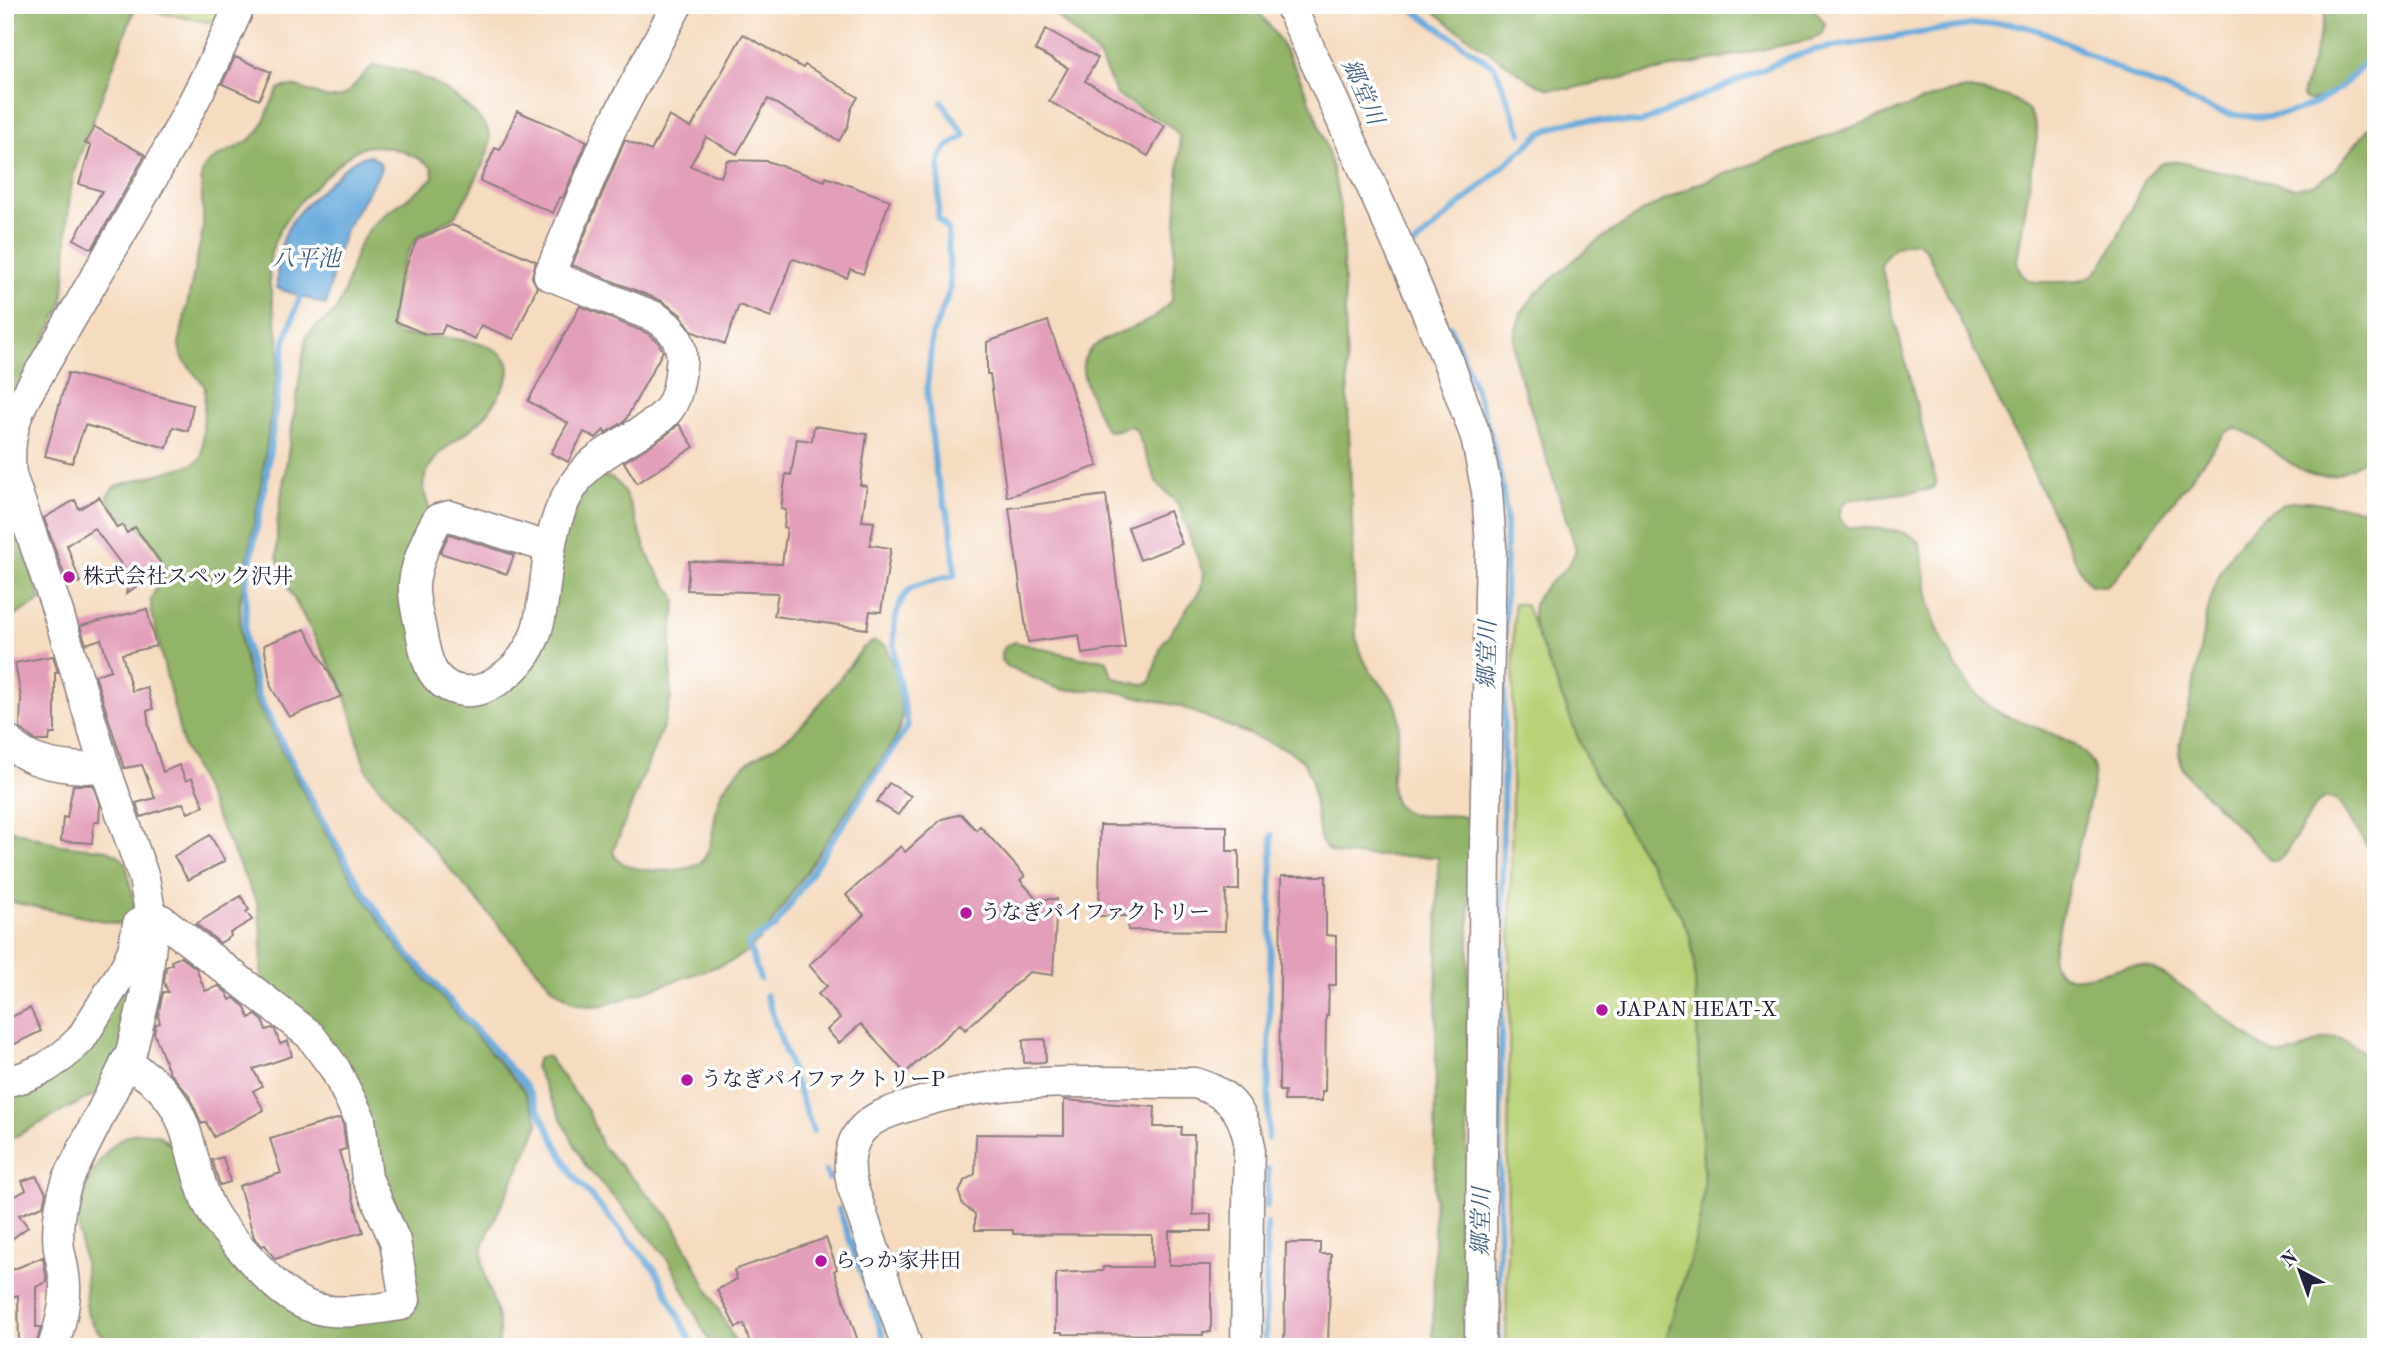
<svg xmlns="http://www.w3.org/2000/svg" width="2381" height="1352" viewBox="0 0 2381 1352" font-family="'Old Standard TT','Noto Serif JP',serif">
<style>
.green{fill:#b9d278;stroke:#6e7a5a;stroke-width:2}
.forest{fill:#92b468;stroke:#5a6b52;stroke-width:2}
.water{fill:#67aadb;stroke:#44668b;stroke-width:2}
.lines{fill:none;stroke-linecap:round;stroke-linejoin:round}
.stream{stroke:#67aadb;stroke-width:6}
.building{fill:#e39eba}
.minor-casing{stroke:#8c7e7d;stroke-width:33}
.minor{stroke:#fff;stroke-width:30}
.poi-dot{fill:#b5179e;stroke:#fff;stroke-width:2.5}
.labels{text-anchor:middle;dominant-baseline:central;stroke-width:7;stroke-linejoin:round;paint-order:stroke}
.poi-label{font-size:21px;fill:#22223b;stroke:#fff;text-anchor:start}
.water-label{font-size:23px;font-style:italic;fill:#415f83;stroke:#fff}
</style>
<rect width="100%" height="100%" fill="#fff"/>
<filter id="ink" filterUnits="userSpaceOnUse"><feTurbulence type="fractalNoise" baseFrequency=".0143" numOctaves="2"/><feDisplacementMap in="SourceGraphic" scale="14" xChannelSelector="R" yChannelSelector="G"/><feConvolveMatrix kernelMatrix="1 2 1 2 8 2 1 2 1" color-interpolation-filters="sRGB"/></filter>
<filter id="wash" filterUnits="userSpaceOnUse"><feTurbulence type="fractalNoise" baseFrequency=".00686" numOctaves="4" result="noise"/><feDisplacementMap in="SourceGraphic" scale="28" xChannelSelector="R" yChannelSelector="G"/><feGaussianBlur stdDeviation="1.57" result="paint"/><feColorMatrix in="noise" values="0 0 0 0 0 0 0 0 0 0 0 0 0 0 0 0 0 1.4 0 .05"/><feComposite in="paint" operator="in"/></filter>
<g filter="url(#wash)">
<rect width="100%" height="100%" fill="#f5dbbf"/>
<g class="green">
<path d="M136,5H228L220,24L135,8Z"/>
<path d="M1514,604H1525L1589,765L1680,914L1690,936L1694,959L1704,1185C1701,1241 1678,1292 1664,1347H1506Z"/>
</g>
<g class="forest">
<path d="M5,5H136L75,169C63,215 70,260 62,306L5,416Z"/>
<path d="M1045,5H1252C1301,57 1335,154 1342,224L1356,637C1360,650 1363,661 1371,672C1380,684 1394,696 1398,711C1406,741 1371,802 1411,814C1428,819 1447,812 1465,817L1470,829L1465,1347H1433L1438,857L1340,855C1329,852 1324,848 1320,838L1311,779L1304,762L1290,751L1179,706L1108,690H1064L1053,687L1007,666L1001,660V652L1007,645L1015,642L1081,658L1103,659L1107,661L1112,676C1122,681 1139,686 1150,683L1161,646L1201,589L1203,573L1178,504L1157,483L1136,430L1132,426C1123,426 1118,432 1108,431L1103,425C1097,410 1081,379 1083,364C1086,338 1134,330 1153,318C1161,313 1166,307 1172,299L1180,147L1179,135L1170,126L1117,95L1099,56Z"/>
<path d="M1427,5H1810L1825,23L1822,34L1813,39L1568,89H1549L1531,81L1448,23Z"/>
<path d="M2323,5H2376C2376,17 2379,34 2374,44C2366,64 2329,101 2307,101L2303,97V92L2325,17Z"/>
<path d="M373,66C412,66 449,88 476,115C482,122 489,128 490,137C492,152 467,197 459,210C448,228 423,227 413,244C397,269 395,298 391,326L392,330L400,335C431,338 537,334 502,390C495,402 488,415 477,424C456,442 435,450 425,477C420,489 429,502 430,514L427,676L509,682L558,542L592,478C600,476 606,475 613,479C630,490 641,540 650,559C656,572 666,584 674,595L676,602L671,637V699L663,726L613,851C617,875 683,875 700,863C713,852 713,823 717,807C719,797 724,787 731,779C748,757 771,751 791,735C815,714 842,674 863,648L874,641L886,646C894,663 904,704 901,723C900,728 897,734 895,739L763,936L749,950L732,961L605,1005C580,1008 572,1003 553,988L378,786L367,771L361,754L352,716L340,684L286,584L277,556V524L306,337C316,323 333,319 340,303C350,280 352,253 367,232C385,209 414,198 433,177L432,167C415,154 382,141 361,148C349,153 339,163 331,171C306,194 279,219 271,253C264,287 280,322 279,356L261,484L240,604L241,642L254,698L317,818L360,892L400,950L523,1089L535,1112L538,1123L535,1134L484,1242C476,1283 506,1307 498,1347H116C106,1339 96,1331 90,1319C83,1305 87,1286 85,1271C84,1253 77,1237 79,1217C83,1181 113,1119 158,1135C165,1138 172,1147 178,1152L260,1283L403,1314L370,1129L264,984L261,973L262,938L258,905L183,745L151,611V600L165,567C159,553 149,536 137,526C124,515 111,514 107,496L115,486L191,465L198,461L202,456L205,387C195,372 180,362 179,344L203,229C205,215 198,178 203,170C213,153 239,150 253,137C267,125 268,104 279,89C298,78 320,103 340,97C353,92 361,74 373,66Z"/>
<path d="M1967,89C1998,93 2035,97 2037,136L2017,261C2019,275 2027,283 2042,282C2057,282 2078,283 2091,276C2106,269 2137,196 2146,177C2156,165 2163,161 2178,162L2295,188L2314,185L2332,173L2376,119V451C2327,487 2314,482 2268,447C2257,439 2248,431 2234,428L2224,434L2116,578L2105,586L2091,585L2083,576L1926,250L1918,242C1900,243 1886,249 1881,266L1936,482L1933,488L1927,490L1848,500C1838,507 1836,520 1847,527C1870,529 1901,526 1919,541C1925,560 1925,580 1929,599C1936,634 1960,682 1988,705C2015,728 2085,732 2094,770C2095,776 2093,785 2092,791L2052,956C2058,1001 2114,961 2143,966C2167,969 2239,1030 2262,1047C2267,1049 2273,1053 2278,1054C2299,1058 2318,1034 2338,1038C2353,1042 2364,1054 2376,1063V1347H1664C1678,1292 1701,1241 1704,1185L1694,958L1690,936L1680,914L1589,765L1534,627C1526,580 1566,586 1576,549L1515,360L1514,337L1521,313L1537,292L1593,244L1643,211L1695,185L1944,93Z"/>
<path d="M5,498L41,600L12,618C8,631 13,643 10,655L5,658Z"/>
<path d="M2307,501L2376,511V860L2341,805L2333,798H2324L2317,804L2284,855L2278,860H2271L2190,779L2182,766L2179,754C2182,728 2190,704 2195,679C2201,649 2204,617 2214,589C2224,558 2257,510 2291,502C2296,501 2302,501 2307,501Z"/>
<path d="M5,828L60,845L108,850L118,855L126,863L134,903L132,916L125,922L118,924L16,903L5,899Z"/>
<path d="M136,968L122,1049L99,1092L5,1142V1087L25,1082Z"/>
<path d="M544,1056L548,1057L588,1111L602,1146L671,1219L738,1347H712L670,1263L657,1246L585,1165L535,1067L538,1058Z"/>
</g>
<path class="water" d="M371,155L381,164L380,171L347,227L336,258L326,305L277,288C276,232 291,217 331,181C343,170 353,157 371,155Z"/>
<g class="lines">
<g class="stream">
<path d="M1406,5L1495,67L1521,133"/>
<path d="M1412,247L1541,133L1562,124L1582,120L1640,123L1789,58L1814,50L1970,25C1986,24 2002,22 2018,25C2050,31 2078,49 2106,63C2127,74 2149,82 2170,91C2188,98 2206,109 2225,113C2288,127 2341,100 2376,47"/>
<path d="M300,296L285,341L265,484L246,585L245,641L258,696L320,816L363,890L403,948L526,1086L572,1174L656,1271L694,1347"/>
<path d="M1449,326C1477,388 1500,449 1506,518L1498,1347"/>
<path d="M760,979L748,943L775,927L908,726C902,690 879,620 909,590C916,583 944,578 955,575L951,526L936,474L927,390L932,336L950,290L948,230L938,218L940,158L947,147L965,135L942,102"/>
<path d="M766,995L793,1075"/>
<path d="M795,1081L813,1131"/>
<path d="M1268,1139L1272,835"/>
<path d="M826,1171L829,1179"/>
<path d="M1267,1206L1268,1169"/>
<path d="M839,1209L887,1347"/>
<path d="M1265,1347L1267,1224"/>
</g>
</g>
<g id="blocks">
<g class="building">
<path d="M1046,29L1098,58L1085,81L1165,126L1148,156L1049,101L1068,68L1035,50Z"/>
<path d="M743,34L803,68L805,65L858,97L851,109L848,126L839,141L768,99L737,154L706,137L690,166L721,177L727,160L767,161L825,181L826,177L890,200L863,274L850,269L847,278L794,259L791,261L771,317L739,305L725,344L693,332L680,314L662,301L572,265L625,140L651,151L669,116L691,128Z"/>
<path d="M235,57L271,72L259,100L222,84Z"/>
<path d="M517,111L587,141L563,198L560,197L553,213L480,181L495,148L500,150Z"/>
<path d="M95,127L145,155L92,249L74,239L102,191L79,184L91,146L85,143Z"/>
<path d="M452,225L536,261L532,277L537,287L514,339L481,325L475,339L445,325L441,334H425L395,321L402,276L417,239Z"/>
<path d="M580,306L647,333L658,342L663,351L625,421L605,433L604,430L596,438L584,432L568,462L551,453L568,423L528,401Z"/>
<path d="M1048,321L1098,466L1007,497L990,374H987V342Z"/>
<path d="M68,373L193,405L188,431L173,427L167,448L85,425L72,463L45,456Z"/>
<path d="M679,424L694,447L637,483L624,462L665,436Z"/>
<path d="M814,426L867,434L860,485L867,486L862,521L874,522L870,545L891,548L881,612L870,611L867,629L774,616L778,593L687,590L689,561L782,564L787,528L784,527L786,510L781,509L786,474L791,475L797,439L812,441Z"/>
<path d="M1106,495L1125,648L1082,654L1079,635L1028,642L1009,508Z"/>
<path d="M99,497L117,528L122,525L127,533L135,527L163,566L126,594L130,576L94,528L67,545L80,582L68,586L44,518L75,500L79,509Z"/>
<path d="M1169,511L1182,544L1140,560L1128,527Z"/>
<path d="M449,534L514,555L507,574L440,553Z"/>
<path d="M147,609L156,646L122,654L132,691L147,687L153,709L147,711L149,727L163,772L179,765L186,781L192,778L204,806L188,813L183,803L141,817L136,803L155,798L142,765L124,768L95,675L111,670L101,639L86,644L80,626Z"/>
<path d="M305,629L342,696L289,717L271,687L264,645Z"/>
<path d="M53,656L58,673H55V734H50L49,741H36L20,728L21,698L15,663Z"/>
<path d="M889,783L911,796L898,815L877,802Z"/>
<path d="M73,785H93L100,806L99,822H94L92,843L61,841L63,817L67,818Z"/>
<path d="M961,814L976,830L980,826L1025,876L1020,880L1037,899H1057L1053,975L1029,972L965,1030L960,1024L905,1073L861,1024L839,1043L827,1030L840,1018L818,994L827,986L809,965L864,915L846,895L901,846L905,852L942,819Z"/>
<path d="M1100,825L1227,826V851H1239V890H1226L1225,931L1128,930L1129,916H1099Z"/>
<path d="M210,835L225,861L188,880L174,856Z"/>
<path d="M1281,876H1326V935L1336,936V985H1329L1328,1015H1326L1325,1091H1322V1101H1284L1285,1091H1279Z"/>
<path d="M241,896L249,910L246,912L252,920L230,933L231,936L220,943L196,924Z"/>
<path d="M181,957L196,968L205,991L219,986L227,993L230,1000L234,998L245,1007L249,1018L256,1015L263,1021L266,1030L272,1028L275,1030L280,1044L288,1041L292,1056L253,1069L262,1086L253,1091L264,1110L214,1137L206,1122L202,1124L188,1094L169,1072L154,1033L156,1024L160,1023L158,1016L163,992H168L164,982L166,967L172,964L171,961Z"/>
<path d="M30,1008L41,1031L5,1049V1020Z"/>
<path d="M1045,1039L1046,1062L1024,1063L1023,1040Z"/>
<path d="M1064,1100L1155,1107L1154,1127H1182L1181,1135H1194L1193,1215L1211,1214V1231H1169V1265H1211V1332H1203V1335L1063,1334V1332H1056V1273L1103,1271V1267H1152V1235L1013,1234V1230H975V1214L963,1205L959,1193L964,1181L975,1174L976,1134L1064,1135Z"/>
<path d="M340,1118L343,1124L346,1149L339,1151L363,1232L275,1259L265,1245L262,1246L254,1237L239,1186L281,1173L270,1139Z"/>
<path d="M223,1157L230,1182L220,1185L212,1160Z"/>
<path d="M36,1176L46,1192L43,1206L19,1215L28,1227L5,1244V1196L8,1200L26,1190L22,1181Z"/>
<path d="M826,1238L837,1269L834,1271L860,1347H751L744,1324L736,1328L717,1290L737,1279L734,1270Z"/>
<path d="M1286,1243H1320V1254H1331L1328,1343H1319V1347H1284Z"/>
<path d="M43,1257L47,1282L36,1287V1327H41L36,1346H19L18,1295L11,1297L5,1284V1273Z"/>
</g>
</g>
</g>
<g filter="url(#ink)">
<use href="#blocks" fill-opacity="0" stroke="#8c7e7d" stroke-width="2"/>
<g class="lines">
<defs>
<g id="minor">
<path d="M1290,5L1408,267L1449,364L1476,437L1487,491L1491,547L1485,844L1480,1347"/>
<path d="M550,548L450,516L438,519C427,536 416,564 414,584C413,598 417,612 420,626C423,641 425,659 433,672C447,694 474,696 494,683C511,673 525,658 533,640C544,615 544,583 549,556C553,524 563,494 586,469C608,446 658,428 671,406C678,394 680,378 681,365C684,342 673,328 655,317L549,275L611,129L677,5"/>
<path d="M5,738C24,759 44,764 71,767C83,768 93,769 104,765"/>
<path d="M5,1082L24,1077L45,1068L64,1055L81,1039L126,966L133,950L138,924L152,919L162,920L310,1035L335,1069L360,1119L367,1178L395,1241L405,1300L401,1305C320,1318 302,1317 246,1254C230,1236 212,1218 204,1194C183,1133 189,1096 125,1063"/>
<path d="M53,1347C59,1329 64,1312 65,1293C66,1277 62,1264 59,1249C56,1224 60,1202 68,1179L131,1053L145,996L153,927L144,878L104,765L58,612L11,475C8,445 12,422 26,396C100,267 180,141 240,5"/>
<path d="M907,1347L852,1185C847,1162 849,1138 869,1123C880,1114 896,1110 909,1106C1001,1074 1100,1083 1195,1083C1228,1093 1242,1108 1249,1141L1246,1347"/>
</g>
</defs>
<use href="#minor" class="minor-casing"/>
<use href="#minor" class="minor"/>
</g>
</g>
<g class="poi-dot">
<circle cx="69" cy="577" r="7"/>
<circle cx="966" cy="913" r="7"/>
<circle cx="1602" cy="1010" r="7"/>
<circle cx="687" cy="1080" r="7"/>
<circle cx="821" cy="1261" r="7"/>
</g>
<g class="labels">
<g class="poi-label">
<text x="83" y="577">株式会社スペック沢井</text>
<text x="980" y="913">うなぎパイファクトリー</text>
<text x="1616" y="1010">JAPAN HEAT-X</text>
<text x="701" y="1080">うなぎパイファクトリーP</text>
<text x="835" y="1261">らっか家井田</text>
</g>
<g class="water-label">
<text transform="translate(1362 92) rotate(66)">郷堂川</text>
<text x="306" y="259">八平池</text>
<text transform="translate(1488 655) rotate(-89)">郷堂川</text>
<text transform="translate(1482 1222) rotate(-89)">郷堂川</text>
</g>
</g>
<rect width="2381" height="1352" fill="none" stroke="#fff" stroke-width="28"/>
<g transform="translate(2300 1271) rotate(319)" stroke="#ffffff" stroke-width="5" paint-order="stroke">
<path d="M0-5L12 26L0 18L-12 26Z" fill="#22223b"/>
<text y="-10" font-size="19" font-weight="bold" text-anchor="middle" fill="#22223b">N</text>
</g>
</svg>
